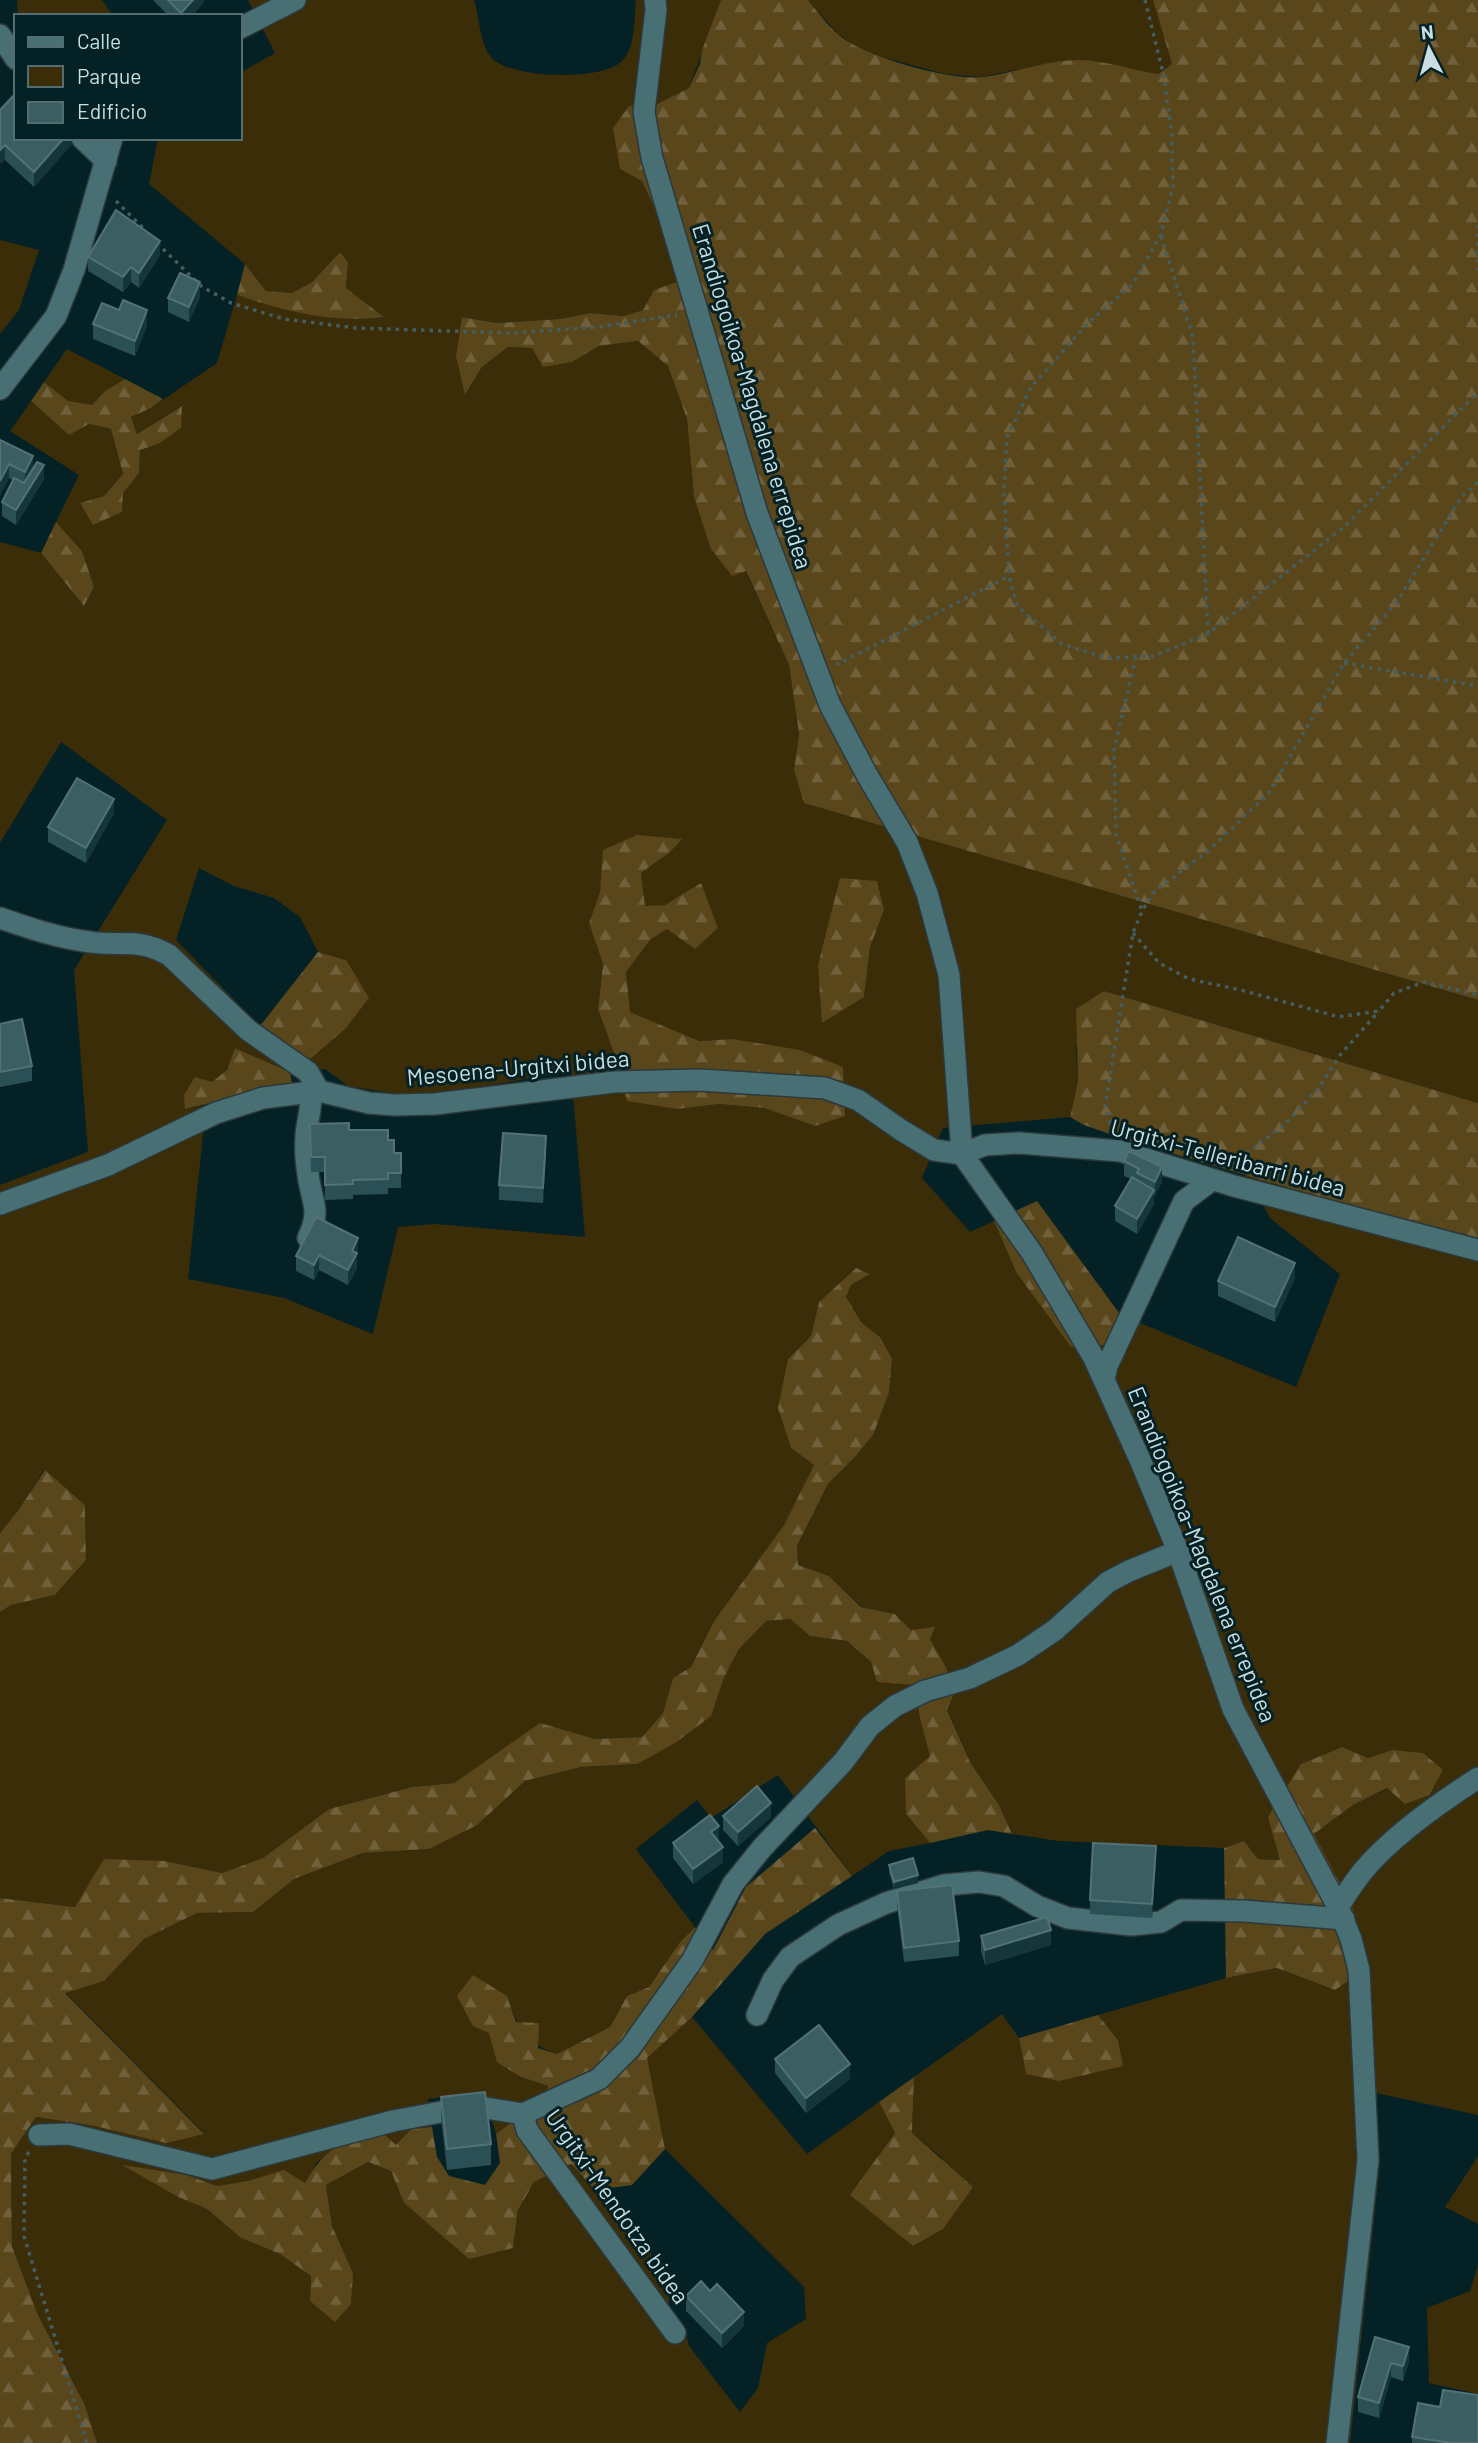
<svg xmlns="http://www.w3.org/2000/svg" width="1478" height="2443" viewBox="0 0 1478 2443" font-family="Barlow,sans-serif">
<style>
.green{fill:#3b2d08;fill-rule:evenodd}
.forest{fill:url(#forest-firs)}
.lines{fill:none;stroke-linecap:round;stroke-linejoin:round}
.minor-casing{stroke:#2c393b;stroke-width:24}
.path{stroke:#435d61;stroke-width:3.5;stroke-dasharray:3.5 5;stroke-linecap:butt}
.minor{stroke:#486f74;stroke-width:21}
.wall{fill:#2a4f54}
.shaded-wall{fill:#14363b}
.building{fill:#3b5e63;stroke:#527277;stroke-width:2}
.labels{text-anchor:middle;dominant-baseline:central;stroke-width:6;stroke-linejoin:round;paint-order:stroke}
.street-label{font-size:23px;fill:#cadee1;stroke:#042125}
</style>
<defs>
<pattern id="forest-firs" width="22" height="20" patternUnits="userSpaceOnUse" patternTransform="scale(1.75)"><rect width="22" height="20" fill="#59461a"/><path d="M5 1l3.5 6h-7zM16 11l3.5 6h-7z" fill="#70603b"/></pattern>
</defs>
<rect width="100%" height="100%" fill="#042125"/>
<g class="green">
<path d="M17,0H102L113,16H18Z"/>
<path d="M248,0H474C480,18 479,42 491,57C509,79 600,81 621,62C636,49 634,18 636,0H721L689,88L657,104L630,106L620,169L642,180L659,217L678,282L654,290L643,310L624,316L590,313L560,319L497,323L463,317L466,394L482,367L508,347L532,348L572,362L599,346L638,341L668,366L687,419L694,497L745,570L789,665L799,734L794,770L805,803L1478,1000V1103L1104,991L1076,1047L1078,1081L1070,1117L943,1128L922,1178L970,1232L994,1221L1016,1272L1296,1387L1340,1274L1271,1219L1245,1175L1478,1244V2115L1376,2093L1380,2163L1350,2443H97L85,2405L38,2315L12,2246L11,2154L36,2117L95,2126L204,2133L65,1992L104,1981L144,1939L197,1913L252,1912L294,1879L363,1853L429,1849L525,1781L581,1767L637,1764L723,1680L738,1650L765,1621L790,1619L810,1636L847,1641L871,1662L915,1685L920,1719L931,1756L906,1814L930,1843L889,1851L852,1876L778,1775L711,1818L697,1800L636,1849L695,1927L680,1942L649,1987L627,1996L610,2027L557,2054C526,2044 517,2026 507,1996L489,2033L521,2077L548,2086L544,2116L510,2123L496,2134L484,2092L428,2099L432,2127L411,2129L396,2146L352,2139L317,2162L306,2183L248,2181L217,2186L187,2175L124,2166L178,2197L207,2209L241,2238L280,2254L311,2276L310,2301L353,2273L332,2226L326,2185L368,2162L391,2171L404,2203L469,2258L513,2248L518,2210L534,2182L571,2164L633,2236L675,2277L667,2310L683,2323L689,2346L740,2412L758,2388L767,2343L806,2319L804,2287L665,2149L646,2058L692,2017L807,2154L879,2102L895,2133L878,2156L881,2219L913,2246L942,2158L912,2133L914,2077L1002,2014L1019,2038L1026,2073L1118,2040L1098,2015L1226,1978L1277,1968L1335,1990L1353,1909L1313,1835L1353,1805L1388,1788L1392,1750L1368,1758L1342,1747L1301,1764L1289,1786L1281,1860L1258,1859L1244,1841L1224,1848L1058,1841L1012,1834L999,1805L970,1762L947,1709L946,1667L930,1639L911,1630L895,1614L862,1607L829,1576L798,1565L797,1546L828,1484L855,1457L873,1435L880,1337L861,1322L845,1297L851,1285L869,1274L856,1268L819,1302L811,1336L788,1359L791,1448L814,1465L784,1525L714,1621L691,1667L673,1678L663,1713L642,1737L595,1739L540,1724L454,1783L412,1787L329,1809L263,1858L222,1873L165,1861L75,1907L0,1898V1612L11,1605L55,1595L86,1560L85,1505L44,1470L17,1512L0,1533V1185L88,1152L74,970L167,820L61,742L0,843V542L41,553L84,606L94,587L82,551L56,522L79,475L10,431L31,401L69,434L89,424L111,429L123,474L104,496L80,503L94,525L139,473L140,450L158,444L181,406L137,434L131,417L151,408L217,363L237,295C280,310 338,324 384,317L346,288L348,262L340,252L312,282L292,293L266,291L245,264L149,184L158,138H240V73L275,53ZM681,839L669,853L641,873L645,907L665,905L701,884L667,929L650,940L626,972L629,1012L699,1041L732,1039L815,1126L764,1108L719,1104L678,1109L614,1053L598,1009L603,964L589,923L600,892ZM199,868L234,886L274,898L300,917L318,952L346,960L260,1026L176,940ZM884,910L870,947L864,996L822,1022ZM235,1048L290,1072L325,1069L348,1086L403,1095L457,1091L571,1071L585,1237L435,1224L398,1227L373,1334L284,1298L188,1279L206,1105L185,1109L227,1070Z"/>
<path d="M808,0H1153L1172,64L1157,74L1057,62L980,77L945,74L878,56L856,47L838,34Z"/>
<path d="M0,240L39,250L19,310L0,334Z"/>
<path d="M67,349L125,379L105,391L92,405L68,402L44,382Z"/>
<path d="M1478,2156V2224L1445,2207Z"/>
<path d="M1478,2265V2394L1429,2383L1427,2308L1470,2291Z"/>
</g>
<g class="forest">
<path d="M721,0H808C819,13 830,29 844,39C871,58 951,81 983,77C1014,73 1047,60 1078,60C1105,60 1131,70 1158,74L1172,64L1153,0H1478V1000L804,803L794,770L799,734L789,665L746,571L732,576L711,549L694,497L687,419L668,366L638,341L599,346L572,362L543,367L532,348L508,347L482,367L465,395L456,356L462,317L497,323L560,319L590,313L624,316L643,310L654,290L677,282L659,217L642,181L620,169L613,128L629,106L657,104L689,88L700,64L702,50Z"/>
<path d="M340,252L348,262L346,288L384,317C337,324 282,311 237,295L245,264L266,291L292,293L312,282Z"/>
<path d="M125,379L163,399L151,408L131,417L137,434L182,406L181,428L158,444L140,450L139,473L123,493L122,512L93,525L80,503L104,496L123,474L111,429L89,424L69,435L31,401L44,382L68,401L92,405L105,391Z"/>
<path d="M56,522L82,551L94,587L84,606L41,553Z"/>
<path d="M637,835L682,839L669,853L641,873L645,906L665,905L701,883L718,928L695,949L667,929L650,940L626,972L630,1012L699,1041L732,1039L800,1050L843,1067L845,1116L815,1126L764,1108L719,1104L678,1109L627,1101L614,1053L598,1009L603,964L589,923L600,892L603,850Z"/>
<path d="M840,878L877,881L884,910L870,947L864,997L822,1023L818,965Z"/>
<path d="M318,952L346,960L369,998L346,1028L310,1059L260,1026Z"/>
<path d="M1104,991L1478,1103V1244L1127,1140L1084,1125L1070,1117L1078,1081L1076,1009Z"/>
<path d="M235,1048L290,1072L292,1084L185,1109L184,1095L195,1077L212,1082L227,1070Z"/>
<path d="M1037,1201L1122,1317L1116,1344L1071,1347L1016,1272L994,1221Z"/>
<path d="M856,1268L870,1274L851,1285L846,1297L861,1322L880,1337L892,1359L889,1392L873,1435L855,1457L828,1484L797,1546L798,1565L829,1576L861,1607L895,1614L911,1630L935,1627L930,1639L946,1667L954,1693L947,1710L970,1762L999,1805L1012,1834L988,1830L930,1843L906,1814L905,1778L930,1756L920,1719L915,1685L877,1682L871,1662L847,1641L810,1636L790,1619L766,1621L738,1650L723,1680L711,1716L675,1743L637,1764L581,1767L525,1781L477,1825L429,1849L363,1853L294,1879L253,1912L197,1913L144,1939L104,1981L65,1993L204,2134L166,2143L95,2126L36,2117L11,2154L12,2246L38,2315L85,2405L97,2443H0V1898L75,1907L104,1859L165,1861L222,1873L263,1858L329,1809L412,1787L454,1783L540,1723L595,1739L642,1737L663,1713L673,1678L691,1667L714,1621L784,1525L814,1465L791,1448L778,1408L788,1359L811,1336L819,1302Z"/>
<path d="M45,1470L85,1505L86,1560L55,1595L11,1605L0,1612V1533L17,1512Z"/>
<path d="M1342,1747L1368,1758L1392,1750L1423,1753L1443,1770L1429,1795L1405,1804L1387,1788L1353,1805L1314,1834L1353,1909L1369,1966L1335,1990L1277,1968L1226,1978L1224,1848L1244,1841L1258,1859L1280,1860L1268,1817L1301,1764Z"/>
<path d="M815,1828L852,1876L765,1934L692,2017L647,2058L665,2149L632,2185L595,2190L571,2164L534,2182L518,2210L513,2248L469,2259L404,2203L391,2171L368,2162L326,2185L332,2226L353,2273L351,2304L335,2322L310,2301L311,2276L280,2254L241,2238L207,2209L178,2197L122,2165L187,2175L217,2186L248,2181L284,2170L305,2183C326,2146 344,2140 383,2133L396,2145L411,2129L432,2127L437,2157L449,2176L485,2185L500,2163L496,2134L510,2123L544,2116L548,2086L521,2077L497,2062L489,2033L473,2026L457,1996L473,1975L507,1996L516,2022L539,2023L538,2048L557,2054L610,2027L627,1996L649,1987L680,1942L695,1927L713,1950L746,1887Z"/>
<path d="M1098,2015L1118,2040L1123,2066L1059,2081L1026,2074L1019,2038Z"/>
<path d="M914,2077L912,2133L973,2187L943,2229L913,2246L850,2195L895,2133L879,2102Z"/>
</g>
<g class="lines">
<defs>
<g id="minor">
<path d="M655,0L656,10L644,112L652,158L757,513L830,705L867,775L907,842L927,893L949,975L962,1154L1032,1253L1094,1358L1141,1462L1178,1551L1233,1709L1338,1907L1351,1939L1359,1970L1368,2160L1337,2443"/>
<path d="M240,28L295,0"/>
<path d="M0,35L16,59"/>
<path d="M82,138L106,161"/>
<path d="M0,389L56,316L74,270L112,138"/>
<path d="M0,918C29,928 58,938 90,942C122,947 137,937 169,955L248,1030L308,1072L319,1091"/>
<path d="M962,1154L985,1145L1019,1143L1120,1151L1234,1186L1478,1250"/>
<path d="M0,1204L108,1165L216,1113L263,1098L319,1091L369,1103L395,1105L435,1104L614,1082L699,1080L825,1088L858,1100L901,1130L934,1150L962,1154"/>
<path d="M308,1238C322,1210 311,1201 308,1174C306,1162 305,1148 306,1136C307,1121 312,1108 311,1092"/>
<path d="M1104,1380L1107,1366L1184,1201L1212,1180"/>
<path d="M1338,1907C1346,1895 1354,1882 1363,1871C1393,1835 1439,1803 1478,1778"/>
<path d="M757,2015L773,1980L790,1957L838,1925L886,1903L944,1885L979,1882L1004,1886L1037,1906L1068,1918L1131,1925L1161,1922L1181,1910L1244,1911L1344,1919"/>
<path d="M39,2135L69,2134L212,2169L393,2121L473,2106L523,2114"/>
<path d="M675,2333L527,2130L523,2114L599,2079L630,2048L692,1961L733,1884L762,1848L843,1762L870,1726L895,1706L925,1691L970,1678L1018,1655L1055,1630L1108,1582L1129,1571L1178,1551"/>
</g>
</defs>
<use href="#minor" class="minor-casing"/>
<g class="path">
<path d="M1145,0L1164,77L1172,135L1173,187L1161,234L1133,284L1088,323L1031,387L1007,437L1004,490L1009,576L1017,606L1062,644L1107,658L1153,656L1208,634L1345,526L1478,392"/>
<path d="M116,201L145,230"/>
<path d="M1478,225V276"/>
<path d="M1161,236L1193,337L1208,634"/>
<path d="M157,243L201,286L231,303L284,319L356,328L512,333L597,327L677,315"/>
<path d="M1136,657L1114,749L1116,834L1142,911"/>
<path d="M1344,663L1478,686"/>
<path d="M836,665L1009,576"/>
<path d="M1133,933L1159,963L1189,979L1241,990L1339,1017L1379,1011L1394,993L1424,982L1478,995"/>
<path d="M1113,1132L1105,1106L1133,933L1142,911L1153,893L1209,850L1269,793L1344,663L1397,602L1462,496L1478,482"/>
<path d="M1233,1164L1286,1123L1319,1088L1340,1055L1379,1011"/>
<path d="M29,2152L25,2158L24,2236L87,2443"/>
</g>
<use href="#minor" class="minor"/>
</g>
<g class="wall">
<path d="M153,0H204V2L192,16H169Z"/>
<path d="M0,110L72,138V144L34,187L5,160Z"/>
<path d="M160,255L139,288L131,282L123,292L88,271V257Z"/>
<path d="M200,297L189,322L168,312V298Z"/>
<path d="M93,324L147,325L135,356L93,339Z"/>
<path d="M0,440L44,479L16,525L2,516V502L13,481L9,478L0,495Z"/>
<path d="M114,813L86,863L48,842V827Z"/>
<path d="M0,1024L32,1066V1081L0,1087Z"/>
<path d="M310,1124L349,1130L388,1140L394,1153H401V1188H388V1194L353,1195V1199L325,1200V1172H311Z"/>
<path d="M546,1151L543,1203L499,1200V1185Z"/>
<path d="M1129,1151L1162,1182L1154,1196V1204L1137,1234L1115,1221V1206L1131,1179L1124,1176V1161Z"/>
<path d="M358,1253L357,1256V1268L348,1285L319,1270L314,1280L296,1271V1256Z"/>
<path d="M1295,1278L1275,1322L1218,1296V1281Z"/>
<path d="M723,1816L771,1817L738,1846L723,1830Z"/>
<path d="M718,1841L723,1862L693,1884L673,1858V1843Z"/>
<path d="M1156,1861L1152,1918L1090,1914V1900Z"/>
<path d="M889,1865L918,1883L894,1889L889,1872Z"/>
<path d="M897,1891L959,1941V1956L904,1962L897,1906Z"/>
<path d="M981,1936L1051,1945L985,1965L981,1951Z"/>
<path d="M775,2059L850,2079L806,2113L775,2073Z"/>
<path d="M441,2097L491,2144V2165L447,2170L441,2119Z"/>
<path d="M686,2296L744,2326L722,2348L686,2311Z"/>
<path d="M1375,2337L1409,2362L1403,2381L1391,2377L1379,2418L1358,2412V2397Z"/>
<path d="M1412,2437L1478,2443H1412Z"/>
</g>
<g class="shaded-wall">
<path d="M193,0H204V2L192,16H181V13Z"/>
<path d="M64,138H72V144L34,187V172Z"/>
<path d="M5,145V160L0,164V150Z"/>
<path d="M160,241V255L139,288V273Z"/>
<path d="M131,267V282L123,292V277Z"/>
<path d="M200,282V297L189,322V307Z"/>
<path d="M147,310V325L135,356V341Z"/>
<path d="M33,456V470L25,486V472Z"/>
<path d="M9,464V478L0,496V481Z"/>
<path d="M44,465V479L16,525V510Z"/>
<path d="M114,799V813L86,863V848Z"/>
<path d="M546,1136V1151L543,1203V1188Z"/>
<path d="M1162,1167V1182L1155,1196V1182Z"/>
<path d="M1154,1190V1204L1137,1234V1219Z"/>
<path d="M358,1238L357,1268L348,1285V1270L352,1251Z"/>
<path d="M319,1255V1270L314,1280V1265Z"/>
<path d="M1295,1263V1278L1275,1322V1307Z"/>
<path d="M771,1803V1817L738,1846V1832Z"/>
<path d="M719,1826V1841L711,1846V1832Z"/>
<path d="M1156,1846V1861L1152,1918V1904Z"/>
<path d="M723,1847V1862L693,1884V1869Z"/>
<path d="M918,1875V1883L894,1889V1882Z"/>
<path d="M1051,1930V1945L985,1965V1950Z"/>
<path d="M850,2064V2079L806,2113V2098Z"/>
<path d="M744,2312V2326L722,2348V2333Z"/>
<path d="M1409,2347V2362L1403,2381V2366Z"/>
<path d="M1391,2363V2377L1379,2418V2403Z"/>
</g>
<g class="building">
<path d="M168,0H193L181,13Z"/>
<path d="M16,93V138H64L34,172L5,145L0,150V110Z"/>
<path d="M116,210L160,241L139,273L131,267L123,277L88,257Z"/>
<path d="M180,273L200,282L189,307L168,298Z"/>
<path d="M123,300L147,310L135,341L93,324L102,303L119,310Z"/>
<path d="M0,440L33,456L25,472L9,464L0,481Z"/>
<path d="M37,462L44,465L16,510L2,502L14,478L24,483Z"/>
<path d="M77,778L114,799L86,848L48,827Z"/>
<path d="M22,1019L32,1066L0,1072V1024Z"/>
<path d="M349,1123V1130H388V1140H394V1153H401V1173H388V1179L353,1180V1184L325,1185V1157H311L310,1124Z"/>
<path d="M503,1133L546,1136L543,1188L499,1185Z"/>
<path d="M1129,1151L1162,1167L1155,1182L1137,1173L1139,1169L1124,1161Z"/>
<path d="M1132,1177L1154,1190L1137,1219L1115,1206Z"/>
<path d="M316,1217L358,1238L352,1251L357,1253L348,1270L319,1255L314,1265L296,1256Z"/>
<path d="M1238,1237L1295,1263L1275,1307L1218,1281Z"/>
<path d="M757,1786L771,1803L738,1832L723,1816Z"/>
<path d="M710,1815L719,1826L711,1832L723,1847L693,1869L673,1843Z"/>
<path d="M1093,1843L1156,1846L1152,1904L1090,1900Z"/>
<path d="M913,1858L918,1875L894,1882L889,1865Z"/>
<path d="M952,1885L959,1941L904,1948L897,1891Z"/>
<path d="M1047,1917L1051,1930L985,1950L981,1936Z"/>
<path d="M819,2025L850,2064L806,2098L775,2059Z"/>
<path d="M485,2092L491,2144L447,2149L441,2097Z"/>
<path d="M701,2281L710,2291L717,2284L744,2312L722,2333L686,2296Z"/>
<path d="M1375,2337L1409,2347L1403,2366L1391,2363L1379,2403L1358,2397Z"/>
<path d="M1443,2390L1478,2395V2443H1451L1412,2437L1418,2403L1440,2407Z"/>
</g>
<g class="labels">
<g class="street-label">
<text transform="translate(753 396) rotate(73)">Erandiogoikoa-Magdalena errepidea</text>
<text transform="translate(518 1067) rotate(-5)">Mesoena-Urgitxi bidea</text>
<text transform="translate(1228 1157) rotate(15)">Urgitxi-Telleribarri bidea</text>
<text transform="translate(1203 1554) rotate(68)">Erandiogoikoa-Magdalena errepidea</text>
<text transform="translate(618 2206) rotate(55)">Urgitxi-Mendotza bidea</text>
</g>
</g>
<rect x="14" y="14" width="228" height="126" fill="#042125" stroke="#536d70" stroke-width="2"/>
<rect x="28" y="37" width="35" height="10" fill="#486f74" stroke="#536d70" stroke-width="2"/>
<text x="77" y="49" font-size="21" fill="#cadee1">Calle</text>
<rect x="28" y="66" width="35" height="21" fill="#3b2d08" stroke="#536d70" stroke-width="2"/>
<text x="77" y="84" font-size="21" fill="#cadee1">Parque</text>
<rect x="28" y="102" width="35" height="21" fill="#3b5e63" stroke="#536d70" stroke-width="2"/>
<text x="77" y="119" font-size="21" fill="#cadee1">Edificio</text>
<g transform="translate(1429 49) rotate(354)" stroke="#042125" stroke-width="5" paint-order="stroke">
<path d="M0-5L12 26L0 18L-12 26Z" fill="#cadee1"/>
<text y="-10" font-size="19" font-weight="bold" text-anchor="middle" fill="#cadee1">N</text>
</g>
</svg>
